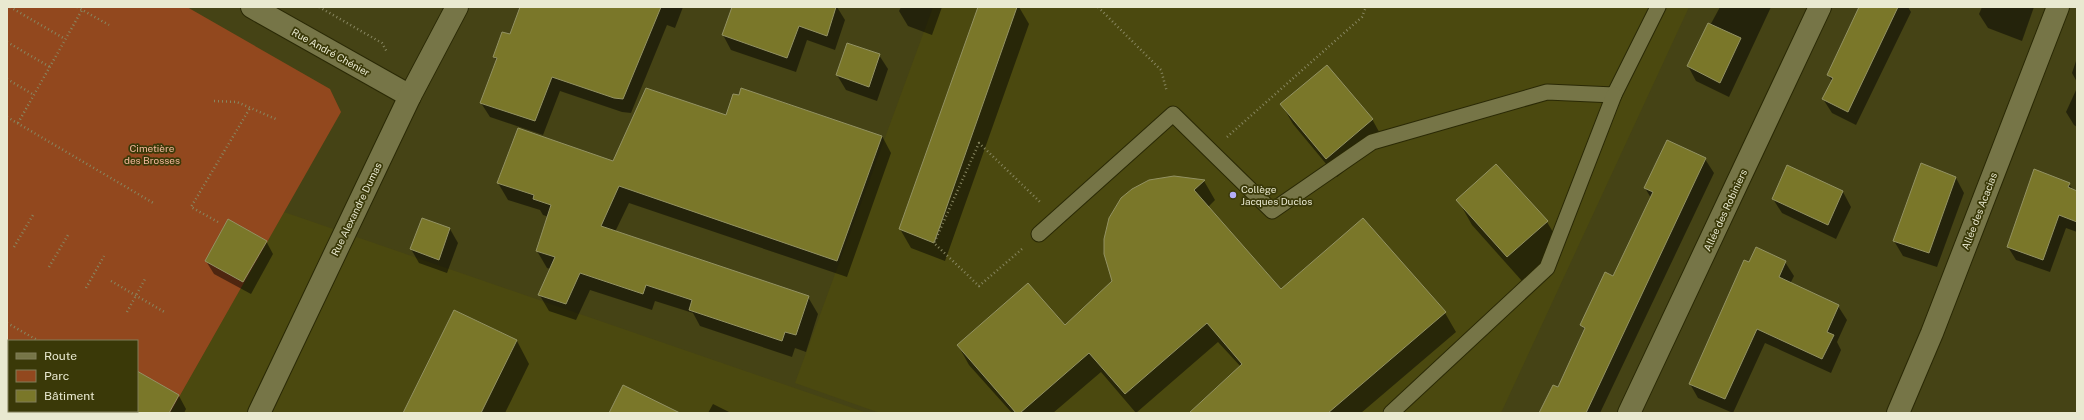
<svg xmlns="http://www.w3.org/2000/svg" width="2084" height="420" viewBox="0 0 2084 420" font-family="'Public Sans',sans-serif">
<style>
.built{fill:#4b490f}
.green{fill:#92481e;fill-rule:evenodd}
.shadow{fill:#0007}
.building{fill:#7a7729;stroke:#939263}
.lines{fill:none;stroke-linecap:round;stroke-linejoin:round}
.service-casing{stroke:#2a2905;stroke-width:17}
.minor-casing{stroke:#2a2905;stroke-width:24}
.path{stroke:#888761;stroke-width:2.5;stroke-dasharray:1 3;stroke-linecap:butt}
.service{stroke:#767547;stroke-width:15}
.minor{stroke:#767547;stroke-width:22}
.poi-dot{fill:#b3adf9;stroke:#3a3908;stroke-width:1.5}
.labels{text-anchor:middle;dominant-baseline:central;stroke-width:3.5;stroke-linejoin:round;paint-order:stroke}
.street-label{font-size:10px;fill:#e9e9d0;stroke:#3a3908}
.park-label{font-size:10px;fill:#f1b79b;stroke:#3a3908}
.poi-label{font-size:10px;fill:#e9e9d0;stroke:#3a3908;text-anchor:start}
</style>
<rect width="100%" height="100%" fill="#454315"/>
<g class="built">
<path d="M933,7H1689L1501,413H880L795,383Z"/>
<path d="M284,212L867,413H170Z"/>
</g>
<path class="green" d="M7,7H187L330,89L341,112L170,413H7ZM9,341H137V411H9Z"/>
<g class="shadow">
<path d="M521,7H683L675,28L667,25L631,113L622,112L560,91L543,135L490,117L481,103L497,61L494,57L511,36Z"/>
<path d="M733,7H837L845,20L835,50L807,40L796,72L731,50L723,35Z"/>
<path d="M901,7H942L932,35L908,26L899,11Z"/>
<path d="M979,7H1019L1029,24L945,261L911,248L900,229Z"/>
<path d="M1720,7H1771L1729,97L1696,81L1688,66Z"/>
<path d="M1860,7H1908L1911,12L1856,125L1832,113L1823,99L1832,81L1828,75Z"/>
<path d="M1982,7H2034L2022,41L1988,28L1979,14Z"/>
<path d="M879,55L888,69L877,101L846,90L837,75Z"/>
<path d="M2077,58V82L2072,73Z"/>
<path d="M2077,88V127L2074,125L2066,112Z"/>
<path d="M1282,105L1372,119L1383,139L1337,177L1293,124Z"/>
<path d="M727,116L882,136L891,153L847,277L629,203L615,232L808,297L818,314L806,352L795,348L792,357L700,326L693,313L655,301L652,310L590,290L576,320L549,311L539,294L550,269L547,268L537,251L549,217L543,215L540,210L508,200L498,183L613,162Z"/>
<path d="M1705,159L1714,173L1600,413H1540L1558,389L1585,331L1582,325L1614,277L1651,198L1645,188Z"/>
<path d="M1922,164L1956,178L1964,193L1937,267L1903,256L1894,241Z"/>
<path d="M1496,165L1547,222L1562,247L1522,281L1472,225L1458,200Z"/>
<path d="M1787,167L1843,192L1851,207L1836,239L1782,213L1773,199Z"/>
<path d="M1174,177L1204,181L1215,200L1208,207L1281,290L1363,220L1445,313L1456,332L1361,413H1201L1241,367L1218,342L1136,413L1101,372L1053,413H1012L969,365L958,345L1065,326L1113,282Z"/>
<path d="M2069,184L2073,190L2077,192V232L2066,228L2050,272L2016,260L2008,247Z"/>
<path d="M450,229L458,243L447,273L419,263L411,249Z"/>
<path d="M266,241L273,254L251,294L214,274L206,261Z"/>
<path d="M1785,262L1794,276L1790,284L1838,306L1847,320L1837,342L1841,350L1831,373L1765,343L1733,413L1698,398L1690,384L1749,264Z"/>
<path d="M455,311L517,341L529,364L505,413H404Z"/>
<path d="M143,376L179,396L186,409L184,413H123L124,411H137V388Z"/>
<path d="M713,404L731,413H708Z"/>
</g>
<g class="building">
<path d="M520,7H661L623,99L614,98L552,77L535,121L480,103L497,58L493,57L502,32L510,34Z"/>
<path d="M732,7H836L827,36L799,26L787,58L722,35Z"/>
<path d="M978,7H1017L934,243L899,229Z"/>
<path d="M1859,7H1898L1848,112L1822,99L1833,78L1827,75Z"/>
<path d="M1708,23L1741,38L1720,83L1687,66Z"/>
<path d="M847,43L880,54L869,87L836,75Z"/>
<path d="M1327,65L1373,119L1326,159L1280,104Z"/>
<path d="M646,88L726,115L733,94L739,95L741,88L882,136L837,261L619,186L601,226L809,296L796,335L785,332L782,341L689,310L692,300L646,285L643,294L580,273L566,304L538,295L555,257L536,251L551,205L533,199L534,195L497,183L518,128L613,161Z"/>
<path d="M1667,140L1706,158L1696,179L1586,413H1539L1553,385L1558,387L1585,328L1580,325L1605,272L1613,276L1653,192L1644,188Z"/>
<path d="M1921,163L1956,177L1929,253L1893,241Z"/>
<path d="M1496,164L1548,221L1507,257L1456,200Z"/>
<path d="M1787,165L1843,191L1828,225L1772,199Z"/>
<path d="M2034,169L2070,183L2068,187L2077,191V222L2059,215L2043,260L2007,247Z"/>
<path d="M1174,176L1205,180L1194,190L1281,289L1363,218L1446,312L1328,413H1189L1242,364L1207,323L1125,394L1089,353L1020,413H1016L957,345L1028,283L1065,325L1112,281L1104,254V239L1109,218L1121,198L1132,189L1149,180Z"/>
<path d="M422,218L450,228L439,260L410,249Z"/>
<path d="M228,219L267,241L243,282L205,261Z"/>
<path d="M1756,247L1786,261L1779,277L1839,305L1827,332L1834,335L1822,359L1757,329L1725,399L1689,384L1744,260L1749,262Z"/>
<path d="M454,310L517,340L481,413H403Z"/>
<path d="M137,371L179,395L169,413H137Z"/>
<path d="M623,385L680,413H609Z"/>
</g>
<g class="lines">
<defs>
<g id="service">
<path d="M1039,234L1173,114L1272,211L1372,142L1547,92L1614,95L1658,7"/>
<path d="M1391,413L1547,268L1614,95"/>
</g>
<g id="minor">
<path d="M252,7L410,96"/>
<path d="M259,413L410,96L457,7"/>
<path d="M1629,413L1820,7"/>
<path d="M1898,413L1932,333L2058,7"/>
</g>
</defs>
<use href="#service" class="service-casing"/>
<use href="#minor" class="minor-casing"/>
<g class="path">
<path d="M10,7L65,39"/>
<path d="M77,7L109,25"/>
<path d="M319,7L382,43L387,52"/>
<path d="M1098,7L1161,70L1167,92"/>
<path d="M7,42L50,67"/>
<path d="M7,79L34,95"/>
<path d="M214,101L237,102L278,120"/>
<path d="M7,117L155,204"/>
<path d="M18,123L82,10"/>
<path d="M1227,137L1362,17L1366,7"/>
<path d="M218,222L191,207L250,108"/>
<path d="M14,247L33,215"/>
<path d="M1022,249L979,286L934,243L979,143L1040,202"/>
<path d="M49,267L68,235"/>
<path d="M111,281L166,313"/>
<path d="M86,288L104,256"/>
<path d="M127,312L145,279"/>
<path d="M7,323L39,341"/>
<path d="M7,361L9,362"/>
<path d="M7,398L9,399"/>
<path d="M9,413L10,411"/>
<path d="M72,413L73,411"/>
</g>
<use href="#service" class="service"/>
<use href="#minor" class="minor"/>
</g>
<circle class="poi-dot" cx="1233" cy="195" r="4"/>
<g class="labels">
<g class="street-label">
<text transform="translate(331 52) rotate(29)">Rue André Chénier</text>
<text transform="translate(356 209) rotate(-64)">Rue Alexandre Dumas</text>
<text transform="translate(1725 210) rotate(-65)">Allée des Robiniers</text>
<text transform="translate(1979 211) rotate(-69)">Allée des Acacias</text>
</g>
<g class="park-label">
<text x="152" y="148">Cimetière<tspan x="152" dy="12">des Brosses</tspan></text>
</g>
<g class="poi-label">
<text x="1241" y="189">Collège<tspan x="1241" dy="12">Jacques Duclos</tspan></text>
</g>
</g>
<rect width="2084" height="420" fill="none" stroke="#e9e9d0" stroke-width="16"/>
<rect x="8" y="340" width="130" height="72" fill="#3a3908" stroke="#807f58"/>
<rect x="16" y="353" width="20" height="6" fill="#767547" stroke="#807f58"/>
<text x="44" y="360" font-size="12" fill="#e9e9d0">Route</text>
<rect x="16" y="370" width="20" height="12" fill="#92481e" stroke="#807f58"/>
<text x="44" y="380" font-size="12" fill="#e9e9d0">Parc</text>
<rect x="16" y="390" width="20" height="12" fill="#7a7729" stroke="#807f58"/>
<text x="44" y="400" font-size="12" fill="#e9e9d0">Bâtiment</text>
</svg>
